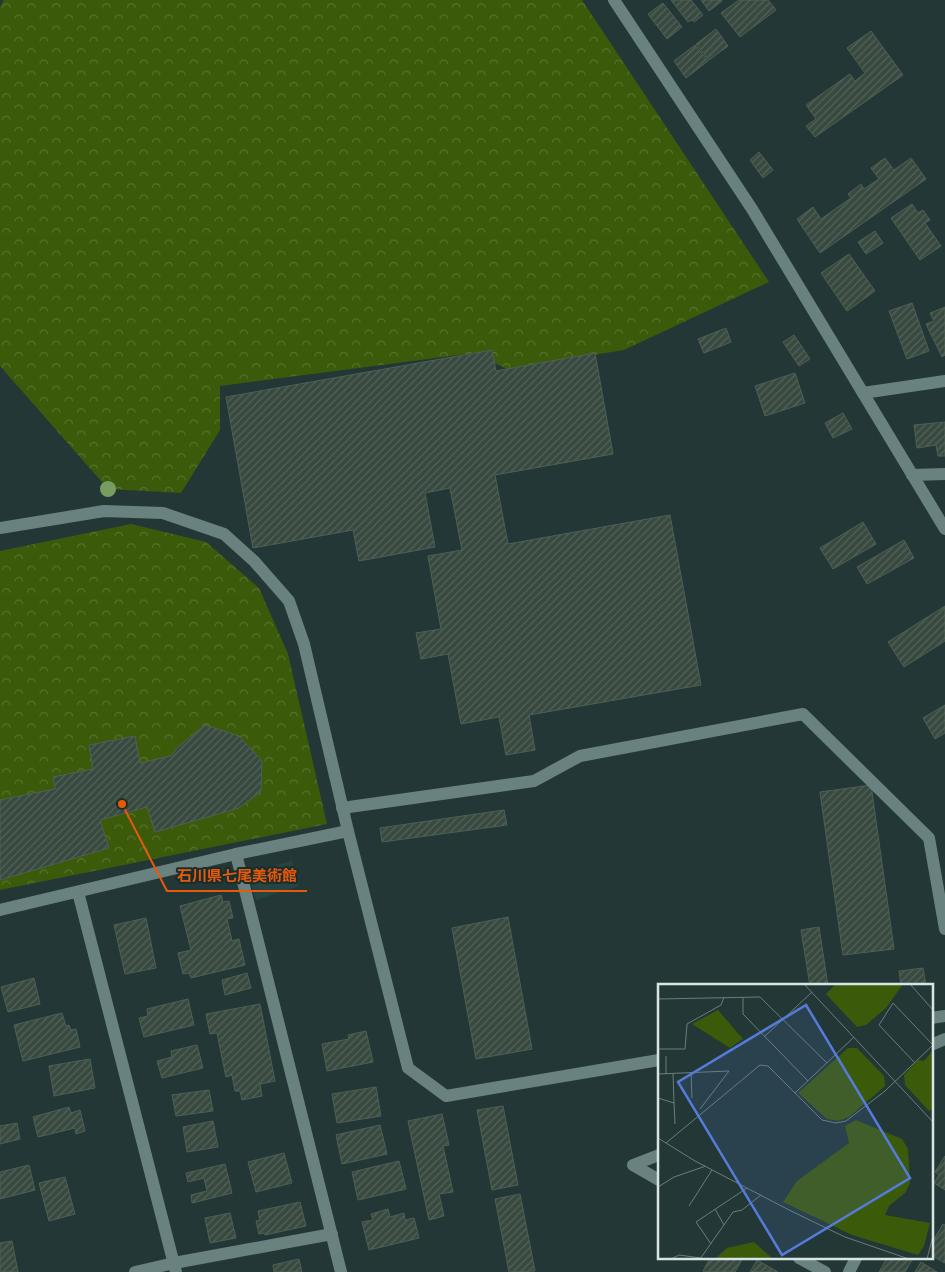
<svg xmlns="http://www.w3.org/2000/svg" width="945" height="1272" viewBox="0 0 945 1272" font-family="'Public Sans','Noto Sans JP',sans-serif">
<style>
.built{fill:#254442}
.forest{fill:url(#forest-crowns)}
.building{fill:url(#building-hatch);stroke:#4e6055}
.lines{fill:none;stroke-linecap:round;stroke-linejoin:round}
.minor{stroke:#6a827f;stroke-width:12}
.tree{fill:#789d61}
.inset-road{fill:none;stroke:#6b7d7b;stroke-width:1}
.view{fill:#557bdb;fill-opacity:0.15;stroke:#557bdb;stroke-width:2.5}
.inset-edge{fill:none;stroke:#d8e5e3;stroke-width:2.5}
.leader{fill:none;stroke:#e8590c;stroke-width:2}
.callout-dot{fill:#e8590c;stroke:#192e2c;stroke-width:2}
.callout-label{font-size:15px;text-anchor:middle;font-weight:bold;fill:#e8590c;stroke:#192e2c;stroke-width:4;stroke-linejoin:round;paint-order:stroke}
</style>
<defs>
<pattern id="forest-crowns" width="20" height="18" patternUnits="userSpaceOnUse" patternTransform="scale(1.25)"><rect width="20" height="18" fill="#3b5a0a"/><path d="M2 6a3 3 0 1 1 6 0M12 15a3 3 0 1 1 6 0" fill="none" stroke="#57722e"/></pattern>
<pattern id="building-hatch" width="6" height="6" patternUnits="userSpaceOnUse" patternTransform="scale(1.25)"><rect width="6" height="6" fill="#38493f"/><path d="M-1 1l2-2M0 6l6-6M5 7l2-2" fill="none" stroke="#54635b"/></pattern>
</defs>
<rect width="100%" height="100%" fill="#233836"/>
<path class="built" d="M292,861L299,886L256,900L251,883L271,877L268,867Z"/>
<g class="forest">
<path d="M4,0H582L769,282L624,350L507,369L474,353L220,386V430L181,493L108,489L0,366V7Z"/>
<path d="M131,524L206,542L259,588L288,654L327,824L0,890V551Z"/>
</g>
<g class="building">
<path d="M671,0H691L703,15L694,22L692,20L688,22Z"/>
<path d="M701,0H721L722,1L709,11Z"/>
<path d="M739,0H768L776,10L740,37L721,13Z"/>
<path d="M663,3L682,27L667,39L648,14Z"/>
<path d="M716,29L728,46L709,60L696,44Z"/>
<path d="M871,31L903,75L815,137L806,126L816,119L806,105L850,74L855,81L865,73L847,48Z"/>
<path d="M695,45L708,61L686,78L674,61Z"/>
<path d="M759,152L773,170L763,178L750,160Z"/>
<path d="M885,158L894,170L911,158L926,179L820,253L797,219L813,207L821,219L851,198L848,194L861,184L864,189L879,179L871,168Z"/>
<path d="M912,204L918,213L923,210L930,220L925,223L941,246L920,260L891,218Z"/>
<path d="M875,231L883,243L866,254L858,242Z"/>
<path d="M849,254L875,291L847,311L821,273Z"/>
<path d="M912,303L929,351L907,359L889,311Z"/>
<path d="M945,307V355L942,357L926,324L934,321L930,313Z"/>
<path d="M726,328L731,342L704,353L698,339Z"/>
<path d="M794,335L810,359L799,366L783,342Z"/>
<path d="M492,350L496,371L595,353L613,454L495,475L508,544L670,515L701,685L529,715L535,750L506,755L499,717L461,724L448,654L421,659L416,633L441,629L428,556L462,550L450,488L425,493L435,547L359,561L353,530L253,548L226,397Z"/>
<path d="M795,373L805,403L765,416L755,386Z"/>
<path d="M843,413L852,429L833,438L825,423Z"/>
<path d="M945,422V456H938L936,445L917,448L914,425Z"/>
<path d="M863,522L876,544L833,569L820,548Z"/>
<path d="M904,540L914,558L867,584L857,567Z"/>
<path d="M945,606V641L904,667L888,642Z"/>
<path d="M945,705V733L935,739L923,718Z"/>
<path d="M205,725L239,736L262,761L261,791L239,808L155,832L147,807L100,820L109,848L0,880V800L55,789L53,777L93,769L89,745L135,736L140,763L171,756L178,747Z"/>
<path d="M871,785L894,949L843,955L820,792Z"/>
<path d="M504,810L507,825L382,842L380,828Z"/>
<path d="M221,895L223,902L229,901L233,918L227,919L232,941L239,939L245,965L191,978L189,973L183,974L178,953L191,950L180,906Z"/>
<path d="M508,917L532,1049L476,1059L452,928Z"/>
<path d="M146,918L156,968L125,974L114,925Z"/>
<path d="M819,927L828,986H810L801,930Z"/>
<path d="M923,968L926,986H901L899,971Z"/>
<path d="M247,973L251,988L225,995L222,980Z"/>
<path d="M34,978L40,1004L8,1012L1,987Z"/>
<path d="M188,999L194,1025L144,1037L139,1018L148,1016L147,1009Z"/>
<path d="M260,1004L275,1081L260,1084L262,1096L242,1100L240,1091H235L232,1075L226,1077L217,1033L210,1034L206,1014Z"/>
<path d="M62,1013L66,1026L69,1025L71,1030L76,1029L80,1047L23,1061L14,1025Z"/>
<path d="M366,1031L373,1062L327,1071L322,1044L349,1039L348,1035Z"/>
<path d="M197,1045L203,1068L162,1078L157,1061L172,1057L171,1051Z"/>
<path d="M90,1059L95,1088L54,1096L49,1066Z"/>
<path d="M376,1087L381,1116L337,1123L332,1094Z"/>
<path d="M209,1090L213,1111L176,1116L172,1095Z"/>
<path d="M503,1106L518,1185L492,1190L477,1110Z"/>
<path d="M69,1107L71,1113L80,1110L85,1131L76,1134L75,1128L38,1137L33,1117Z"/>
<path d="M442,1114L449,1145L443,1146L453,1192L439,1194L444,1216L429,1220L408,1121Z"/>
<path d="M213,1121L218,1147L187,1152L183,1127Z"/>
<path d="M17,1123L20,1139L0,1144V1126Z"/>
<path d="M380,1125L387,1154L342,1164L336,1135Z"/>
<path d="M284,1153L292,1183L256,1192L248,1162Z"/>
<path d="M945,1156V1190L934,1183L939,1175L935,1172Z"/>
<path d="M399,1161L406,1189L358,1200L352,1172Z"/>
<path d="M225,1164L232,1193L192,1203L191,1195L207,1191L204,1178L188,1182L186,1173Z"/>
<path d="M29,1165L35,1190L0,1199V1172Z"/>
<path d="M65,1177L75,1214L49,1221L39,1183Z"/>
<path d="M520,1194L535,1271L509,1272L495,1199Z"/>
<path d="M300,1202L306,1226L265,1235L264,1233L259,1234L256,1221L260,1220L258,1211Z"/>
<path d="M388,1209L390,1217L404,1213L405,1220L414,1218L419,1238L369,1250L362,1222L373,1220L371,1214Z"/>
<path d="M230,1213L236,1238L210,1243L205,1218Z"/>
<path d="M943,1224L945,1225V1263L931,1255V1244Z"/>
<path d="M12,1241L18,1272H0V1243Z"/>
<path d="M710,1258H743L735,1272H705L703,1271Z"/>
<path d="M887,1258H913L905,1272H879Z"/>
<path d="M299,1259L302,1272H274L273,1265Z"/>
<path d="M757,1260L778,1272H750Z"/>
<path d="M921,1262L937,1272H915Z"/>
</g>
<g class="lines">
<g class="minor">
<path d="M614,0L752,209L945,529"/>
<path d="M863,393L945,381"/>
<path d="M912,475L945,474"/>
<path d="M0,528L104,511L163,513L224,534L254,561L289,601L304,644L348,831L408,1068L446,1096L659,1060"/>
<path d="M342,808L534,781L580,756L803,714L929,838L945,929"/>
<path d="M236,854L341,1272"/>
<path d="M78,892L176,1272"/>
<path d="M0,910L236,854L348,831"/>
<path d="M931,1018L945,1016"/>
<path d="M931,1045L945,1039"/>
<path d="M659,1155L633,1165L659,1180"/>
<path d="M799,1258L825,1272"/>
<path d="M135,1272L174,1263L332,1234"/>
<path d="M849,1272L856,1258"/>
</g>
</g>
<circle class="tree" cx="108" cy="489" r="8"/>
<g transform="translate(658 984)">
<rect width="275" height="275" fill="#233836"/>
<path d="M60,26L85,55L72,64L34,40ZM190,64H199L226,92L227,102L191,133L180,137L169,135L140,109ZM275,66V125L271,127L247,101L246,91L260,76L266,77ZM198,136L244,155L250,165L252,199L247,209L231,222L227,231L272,239L266,262L260,271L194,251L125,218L139,197L191,159L187,142ZM96,258L115,275H57L69,264Z" fill="#3b5a0a"/>
<path d="M178,0H245L228,24L208,41L199,43L168,10Z" fill="#3b5a0a"/>
<path class="inset-road" d="M146,0L275,138M252,0L275,26M85,13V30L150,97M0,15L102,13L169,79M106,53L154,8M0,65H27L29,40L63,21L66,13M8,72V90M256,78L221,41L235,19L275,61M33,88L34,114M0,90L71,87L42,125M137,109L196,53M0,114L16,119L15,89M16,119L17,140M0,154L37,177L133,227L187,253L251,275M8,159L102,81L110,82L164,136L178,139L188,137L227,107L275,61M0,203L16,193L48,182M31,222L54,186M57,225L66,241M53,260L38,238L89,204M13,275L21,271L43,274M42,275L75,228L84,226L103,211M269,275L275,252"/>
<path class="view" d="M148,21L252,194L124,271L20,98Z"/>
<rect width="275" height="275" class="inset-edge"/>
</g>
<path class="leader" d="M122 804L167 891H307"/>
<circle class="callout-dot" cx="122" cy="804" r="5"/>
<g class="callout-label">
<text x="237" y="881">石川県七尾美術館</text>
</g>
</svg>
